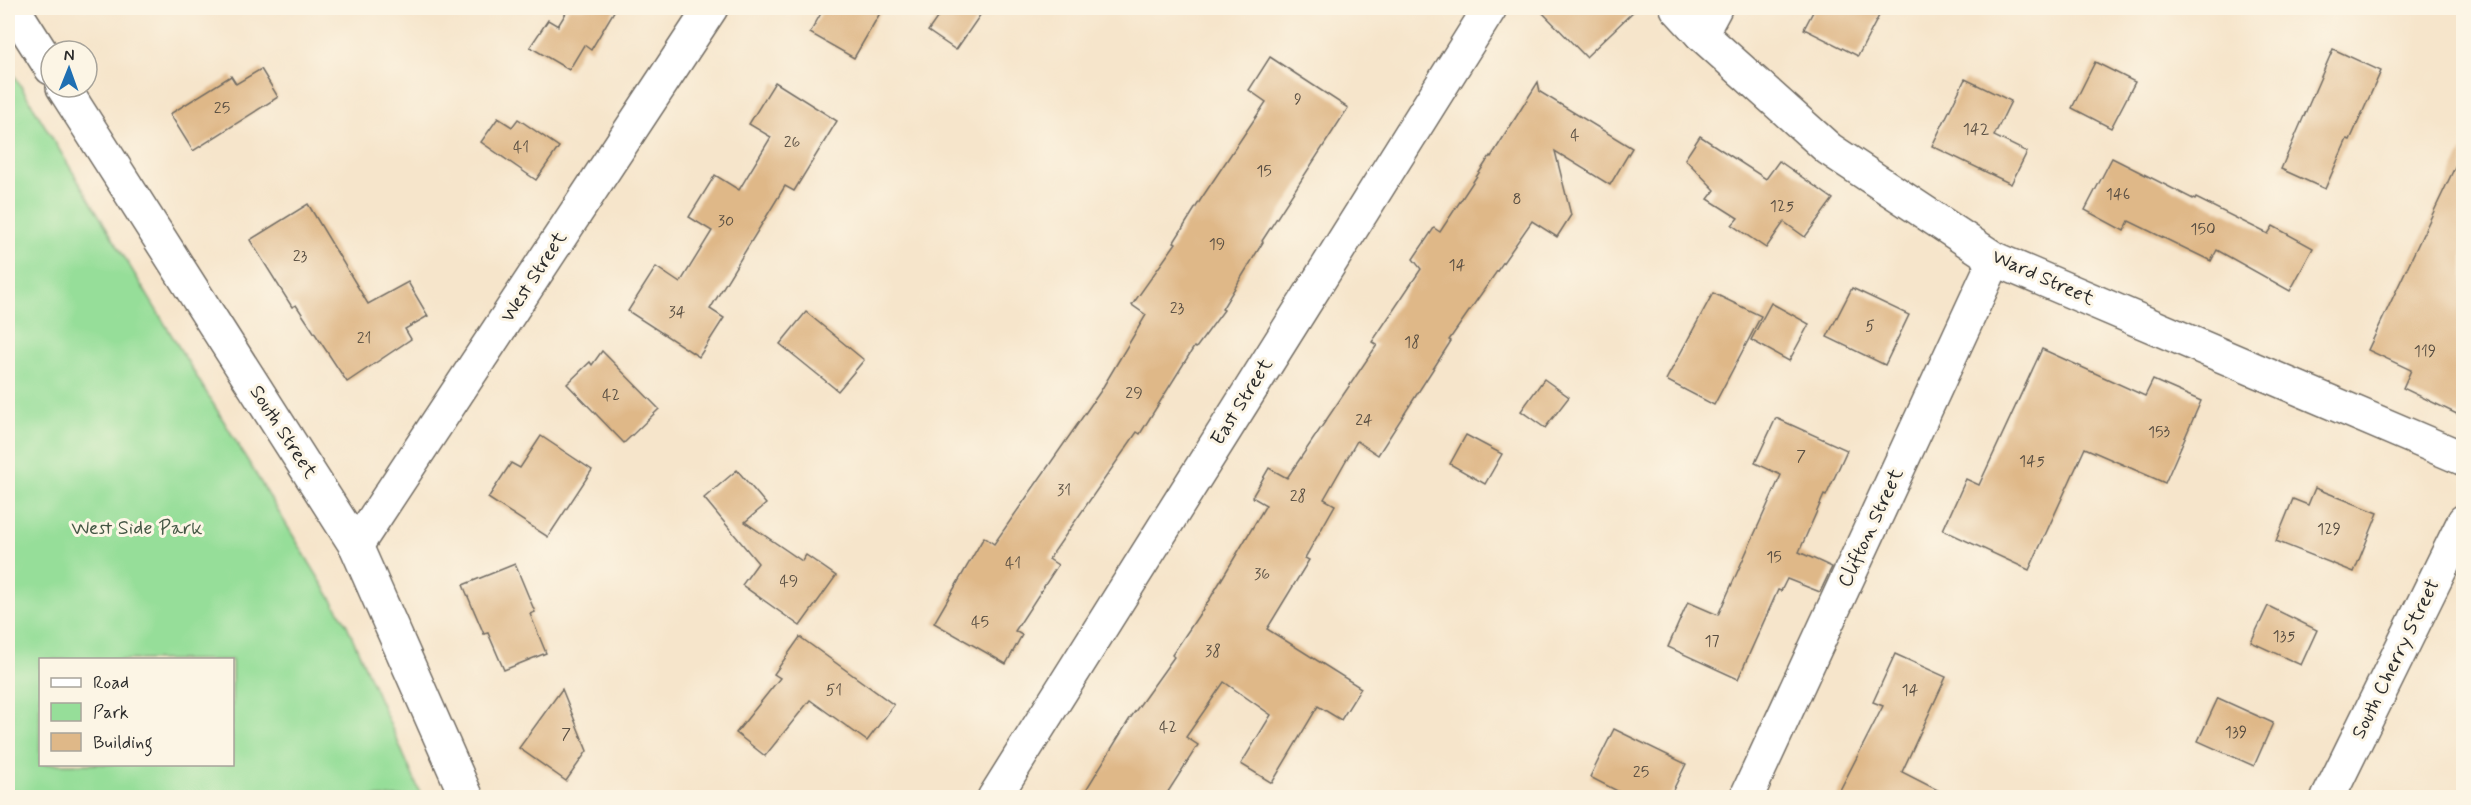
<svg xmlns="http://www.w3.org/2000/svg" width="2471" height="805" viewBox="0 0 2471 805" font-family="Mynerve,sans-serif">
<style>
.park{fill:#96de99;stroke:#608462;stroke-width:1.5;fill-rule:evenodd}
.building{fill:#dfb888}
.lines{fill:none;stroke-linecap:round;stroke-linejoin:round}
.minor-casing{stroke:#726c63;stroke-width:36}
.tertiary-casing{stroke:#726c63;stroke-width:36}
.minor{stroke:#fff;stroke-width:33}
.tertiary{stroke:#fff;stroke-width:33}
.labels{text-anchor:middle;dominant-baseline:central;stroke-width:6;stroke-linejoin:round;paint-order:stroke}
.number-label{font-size:16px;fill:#584e42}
.street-label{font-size:20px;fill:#2b2b2b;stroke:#fcf5e5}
.park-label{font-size:20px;fill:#465846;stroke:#fcf5e5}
</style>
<rect width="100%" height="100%" fill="#fcf5e5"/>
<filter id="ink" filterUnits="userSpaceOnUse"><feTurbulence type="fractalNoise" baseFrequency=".0167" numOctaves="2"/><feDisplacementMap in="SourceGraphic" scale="12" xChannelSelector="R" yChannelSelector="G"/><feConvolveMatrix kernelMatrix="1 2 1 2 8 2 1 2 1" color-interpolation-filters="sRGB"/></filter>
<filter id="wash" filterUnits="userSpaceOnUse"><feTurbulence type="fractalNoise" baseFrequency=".008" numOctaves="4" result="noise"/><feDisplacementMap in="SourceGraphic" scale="24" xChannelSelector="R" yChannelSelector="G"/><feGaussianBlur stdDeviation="1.35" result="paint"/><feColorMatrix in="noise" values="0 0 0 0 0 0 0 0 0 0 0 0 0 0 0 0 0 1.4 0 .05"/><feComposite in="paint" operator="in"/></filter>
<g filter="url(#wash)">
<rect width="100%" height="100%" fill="#f6e5cb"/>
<path class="park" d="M8,65L346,623L422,797H8ZM40,660H232V764H40Z"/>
<g id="blocks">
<g class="building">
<path d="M569,8H616L591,50L584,45L569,70L530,47L548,20L558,26Z"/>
<path d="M824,8H883L854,58L810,33Z"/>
<path d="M944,8H985L956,50L928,31Z"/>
<path d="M1538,8H1637L1586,57Z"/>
<path d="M1815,8H1883L1858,56L1804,29Z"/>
<path d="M2333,49L2381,71L2350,140L2347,139L2325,189L2281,169Z"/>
<path d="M1270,57L1348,108L1262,241L1263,242L1222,309L1224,310L1196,348L1194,347L1140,434L1137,432L1049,559L1058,565L1015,631L1022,635L1006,664L934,623L984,537L994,544L1100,392L1146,315L1132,305L1176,243L1174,242L1201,199L1266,102L1249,90Z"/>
<path d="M2095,62L2135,82L2111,128L2072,108Z"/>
<path d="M261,69L278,97L193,151L170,114L231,76L236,84Z"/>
<path d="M1965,79L2011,101L1994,136L2027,152L2011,184L1932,146Z"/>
<path d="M775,82L837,121L794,191L785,186L710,309L724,318L699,357L628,311L656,267L680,283L712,231L689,217L715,175L739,190L771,137L749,124Z"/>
<path d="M1538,82L1540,92L1632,148L1610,185L1555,151L1571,215L1557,237L1532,221L1449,340L1451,341L1378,455L1357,441L1324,499L1335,505L1305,558L1309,560L1267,629L1361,688L1341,720L1318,706L1272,783L1241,764L1271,715L1224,682L1186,737L1198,745L1164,798H1081L1129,720L1174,657L1172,655L1211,597L1266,505L1252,497L1269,468L1287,478L1377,345L1372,342L1421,269L1413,259L1434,228L1440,232L1490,156L1491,157Z"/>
<path d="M498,118L512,127L518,119L559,147L536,180L481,142Z"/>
<path d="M1700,136L1766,179L1779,161L1833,199L1805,237L1784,222L1766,248L1732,225L1738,218L1708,199L1715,190L1685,159Z"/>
<path d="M2463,150V417L2403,388L2411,370L2368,350Z"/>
<path d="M2112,158L2195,200L2196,198L2268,234L2273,226L2313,248L2290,291L2217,250L2211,261L2129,221L2124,231L2085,210Z"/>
<path d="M308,204L368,304L408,282L428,316L405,329L411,339L347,382L296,305L292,307L250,240Z"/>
<path d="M1852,288L1909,315L1885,365L1827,337Z"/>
<path d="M1713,293L1761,316L1714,405L1666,380Z"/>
<path d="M1771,303L1809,324L1789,361L1751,340Z"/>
<path d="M806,312L864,360L838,391L780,344Z"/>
<path d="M2042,349L2145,396L2153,380L2201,401L2165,483L2085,448L2029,570L1943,530L1966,479L1979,485Z"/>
<path d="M602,351L659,409L624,443L567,384L590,362L592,365Z"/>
<path d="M1544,379L1569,397L1545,428L1521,411Z"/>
<path d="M1776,418L1847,450L1826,496L1824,495L1799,552L1832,567L1820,592L1787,579L1781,591L1778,590L1738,679L1668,647L1688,602L1718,615L1781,475L1755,463Z"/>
<path d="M1466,435L1502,454L1485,484L1450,464Z"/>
<path d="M541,436L592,470L548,537L488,498L511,463L520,468Z"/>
<path d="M737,470L766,504L745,522L802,561L806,555L836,576L800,626L742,585L758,563L704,498Z"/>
<path d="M2315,488L2378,513L2354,572L2276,541L2293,499L2308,505Z"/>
<path d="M515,564L535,612L530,614L546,653L504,670L488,633L484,634L463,585Z"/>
<path d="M2268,606L2317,630L2301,665L2251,642Z"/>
<path d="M800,637L894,705L867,741L810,700L765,756L736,733L780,678L774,674Z"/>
<path d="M1895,654L1946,677L1902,772L1953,798H1836L1883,706L1873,702Z"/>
<path d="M562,689L587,751L566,781L519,748Z"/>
<path d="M2218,698L2273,723L2254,766L2198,741Z"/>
<path d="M1614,729L1686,764L1669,798H1631L1590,777Z"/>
</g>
</g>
</g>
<g filter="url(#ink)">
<use href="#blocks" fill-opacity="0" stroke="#726c63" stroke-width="1.5"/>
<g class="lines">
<defs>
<g id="minor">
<path d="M13,8L51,68"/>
<path d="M1701,34L1715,8"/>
<path d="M63,87L356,546L467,798"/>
<path d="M356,546L711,8"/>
<path d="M994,798L1490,8"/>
<path d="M1746,798L1995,259"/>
<path d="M2328,798L2464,521"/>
</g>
<path id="tertiary" d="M1677,8L1701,34L1829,149L1995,259L2464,459"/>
</defs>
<use href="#minor" class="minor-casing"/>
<use href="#tertiary" class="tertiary-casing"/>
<use href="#minor" class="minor"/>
<use href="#tertiary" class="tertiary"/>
</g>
</g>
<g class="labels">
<g class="number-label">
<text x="1298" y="99">9</text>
<text x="222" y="108">25</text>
<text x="1976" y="129">142</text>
<text x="1575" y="135">4</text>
<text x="792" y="142">26</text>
<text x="521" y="147">41</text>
<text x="1264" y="171">15</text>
<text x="2118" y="194">146</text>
<text x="1517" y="199">8</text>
<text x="1782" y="206">125</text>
<text x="726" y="221">30</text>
<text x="2203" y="229">150</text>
<text x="1217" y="244">19</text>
<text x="300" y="256">23</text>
<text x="1457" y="265">14</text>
<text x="1177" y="308">23</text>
<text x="677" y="312">34</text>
<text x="1870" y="326">5</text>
<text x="364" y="338">21</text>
<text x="1412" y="342">18</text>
<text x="2425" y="351">119</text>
<text x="1134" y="393">29</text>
<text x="611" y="395">42</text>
<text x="1364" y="420">24</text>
<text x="2159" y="432">153</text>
<text x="1801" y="456">7</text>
<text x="2032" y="461">145</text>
<text x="1064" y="490">31</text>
<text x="1298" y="496">28</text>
<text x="2329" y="529">129</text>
<text x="1774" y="557">15</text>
<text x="1013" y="563">41</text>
<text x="1262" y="574">36</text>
<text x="789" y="581">49</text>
<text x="980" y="622">45</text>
<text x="2284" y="636">135</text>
<text x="1712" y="641">17</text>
<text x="1213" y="651">38</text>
<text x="834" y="690">51</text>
<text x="1910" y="690">14</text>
<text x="1168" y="727">42</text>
<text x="2236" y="732">139</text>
<text x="566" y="734">7</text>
<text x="1641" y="772">25</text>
</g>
<g class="street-label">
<text transform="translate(534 277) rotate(-57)">West Street</text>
<text transform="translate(2043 278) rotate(24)">Ward Street</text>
<text transform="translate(1242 402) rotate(-58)">East Street</text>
<text transform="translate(283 432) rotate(57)">South Street</text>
<text transform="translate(1871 528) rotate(-65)">Clifton Street</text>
<text transform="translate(2396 659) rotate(-64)">South Cherry Street</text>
</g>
<g class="park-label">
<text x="137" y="528">West Side Park</text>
</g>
</g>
<rect width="2471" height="805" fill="none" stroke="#fcf5e5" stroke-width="30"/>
<rect x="39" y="658" width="195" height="108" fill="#fcf5e5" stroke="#a8a49b" stroke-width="1.5"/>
<rect x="51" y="678" width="30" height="9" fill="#ffffff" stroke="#a8a49b" stroke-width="1.5"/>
<text x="93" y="688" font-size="18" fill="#2b2b2b">Road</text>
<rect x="51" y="703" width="30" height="18" fill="#96de99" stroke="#a8a49b" stroke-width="1.5"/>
<text x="93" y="718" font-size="18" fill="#2b2b2b">Park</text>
<rect x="51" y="733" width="30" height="18" fill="#dfb888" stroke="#a8a49b" stroke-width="1.5"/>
<text x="93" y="748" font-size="18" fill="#2b2b2b">Building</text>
<g transform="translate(69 69) rotate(1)"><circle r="28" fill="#fcf5e5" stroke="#a8a49b" stroke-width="1.5"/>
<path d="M0-4.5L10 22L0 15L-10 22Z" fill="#1f6fb2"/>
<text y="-9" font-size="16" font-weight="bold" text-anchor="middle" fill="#2b2b2b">N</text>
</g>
</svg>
